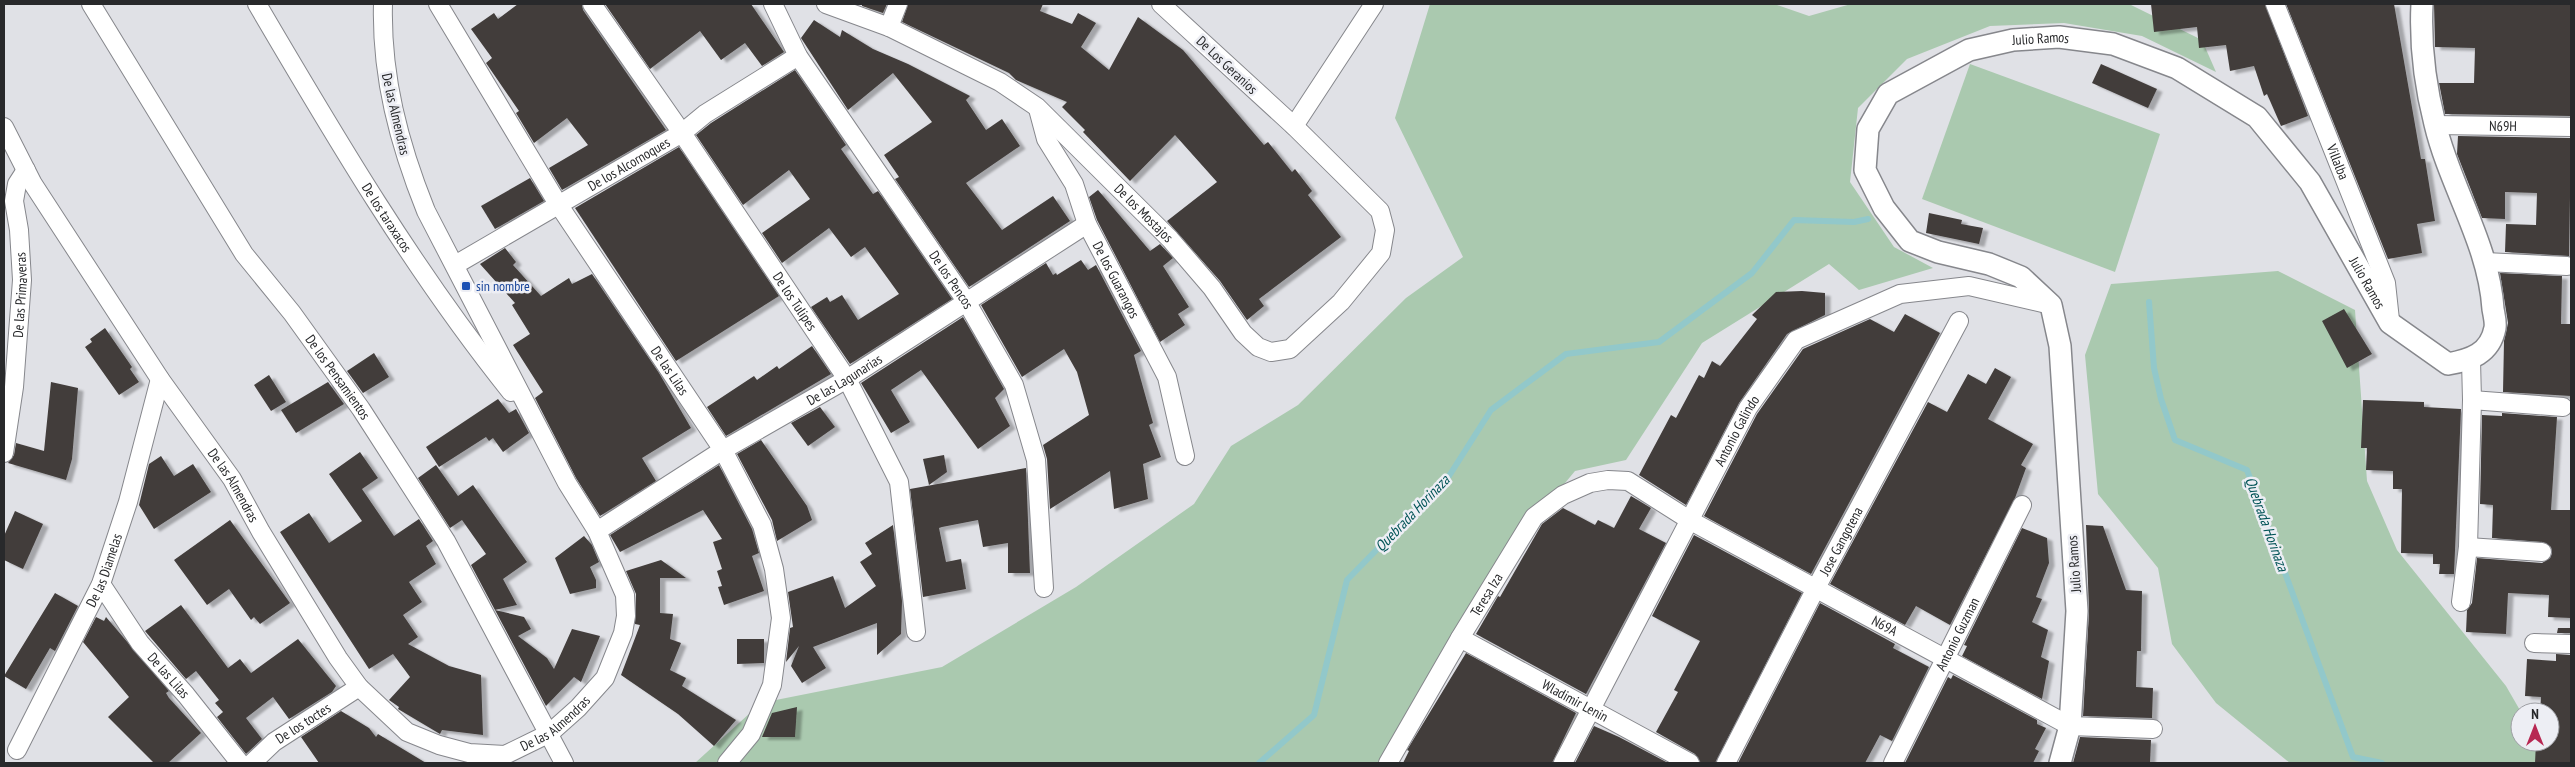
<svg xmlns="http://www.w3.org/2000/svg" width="2575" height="767" viewBox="0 0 2575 767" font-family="'PT Sans Narrow',sans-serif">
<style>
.green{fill:#aac9af}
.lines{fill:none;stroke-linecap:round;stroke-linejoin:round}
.stream{stroke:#92c8ca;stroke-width:6}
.building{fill:#423d3b;filter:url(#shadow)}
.minor-casing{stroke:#86878c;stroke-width:20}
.tertiary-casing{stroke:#86878c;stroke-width:24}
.minor{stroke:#fff;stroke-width:18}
.tertiary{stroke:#fff;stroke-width:21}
.transit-dot{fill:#1a4fb4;stroke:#edeef4;stroke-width:2}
.labels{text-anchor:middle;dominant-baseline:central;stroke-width:5;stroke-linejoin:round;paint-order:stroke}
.street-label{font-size:14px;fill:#28292b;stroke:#edeef4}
.transit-label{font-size:14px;fill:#164399;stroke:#edeef4;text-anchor:start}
.water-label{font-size:15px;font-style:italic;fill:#005356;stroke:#edeef4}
</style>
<defs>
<filter id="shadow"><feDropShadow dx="5.5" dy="3" stdDeviation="1" flood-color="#0004"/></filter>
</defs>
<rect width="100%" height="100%" fill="#e0e1e6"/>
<g class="green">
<path d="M1430,4H1774L1809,16L1851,4H2129L2202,40L2216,72L2142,36L2064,23L1990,26L1907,59L1858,108L1850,182L1894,247L1933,268L1859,290L1829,264L1702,343L1626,460L1575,471L1531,524L1386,763H695L761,703L942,667L1076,587L1194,504L1231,446L1298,405L1406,298L1463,257L1395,118Z"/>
<path d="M1970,64L2160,134L2115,272L1922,199Z"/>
<path d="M2278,271L2355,310L2367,481L2397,550L2506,686L2521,712L2520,742H2539L2545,763H2290L2216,703L2172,644L2158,568L2098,494L2085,355L2111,284Z"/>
</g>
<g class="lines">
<g class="stream">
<path d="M2149,302L2154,368L2161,399L2175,440L2247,470L2353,757L2382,763"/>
<path d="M1259,763L1314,715L1347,580L1449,476L1491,410L1566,354L1659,342L1752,273L1794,220L1854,222L1868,219"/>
</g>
</g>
<g class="building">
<path d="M518,4H582L583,10L666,130L562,190L549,168L588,145L567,118L534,143L516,113L519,111L486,63L492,58L471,29L494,13L498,19Z"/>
<path d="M605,4H751L784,52L762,66L745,43L721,60L700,31L650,69Z"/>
<path d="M862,4H887L883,13L862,6Z"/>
<path d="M908,4H1043L1040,11L1072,24L1078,13L1096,23L1081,47L1109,70L1138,17L1183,50L1264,145L1268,142L1292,172L1295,169L1312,191L1308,195L1341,237L1259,299L1264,306L1247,320L1220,281L1167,221L1217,182L1175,135L1130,181L1083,132L1085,130L1062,107L1067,102L1016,80L1009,73L902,22Z"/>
<path d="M2151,4H2265L2308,116L2281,126L2267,94L2264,96L2254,66L2230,71L2226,45L2199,48L2197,27L2154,32Z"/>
<path d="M2286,4H2394L2421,159H2425L2435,221L2417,224L2422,253L2388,259Z"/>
<path d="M2434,4H2571V116L2445,114L2439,83H2474L2475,48L2435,47Z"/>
<path d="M814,20L840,37L842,30L873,49L908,64L970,96L966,100L986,130L1002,119L1020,146L966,183L1002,230L1053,196L1070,221L969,287L895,179L899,177L884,155L932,122L893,73L848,110L801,38Z"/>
<path d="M2101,64L2157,89L2148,108L2092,83Z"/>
<path d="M795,70L846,145L841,149L873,194L878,191L952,299L850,364L811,307L827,297L830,302L842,295L858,320L899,294L865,247L851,257L829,228L782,263L762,233L810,199L789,170L743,205L696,135L711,123Z"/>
<path d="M2458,136L2571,138L2569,256L2505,252L2506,224L2536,225L2537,193L2505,192V219L2482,218L2457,154Z"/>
<path d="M679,147L779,296L676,361L575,208Z"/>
<path d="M530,178L544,201L495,229L481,206Z"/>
<path d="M1098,190L1150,251L1160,244L1173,258L1163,266L1189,307L1178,314L1185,325L1160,342L1097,220L1089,197Z"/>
<path d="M1929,213L1962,220L1961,224L1983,228L1979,244L1926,233Z"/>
<path d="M505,248L516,262L513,265L541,296L569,278L572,284L592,274L659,373L691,428L642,458L656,481L600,516L576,478L535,398L543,392L513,345L530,334L512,305L515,303L480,264Z"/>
<path d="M1081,260L1088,270L1096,265L1141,351L1134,355L1153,423L1149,425L1161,457L1143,464L1148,499L1114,509L1110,471L1050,509L1047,459L1043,445L1089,415L1077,372L1064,349L1022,377L981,305L1046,263L1053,275L1056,273L1057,275Z"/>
<path d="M2500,273L2562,276L2561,324H2571V396L2503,392L2504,341L2508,323Z"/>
<path d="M1802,291L1825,293V315L1787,334L1739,403L1686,505L1639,475L1671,415L1676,418L1699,375L1704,378L1712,361L1720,366L1757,319L1752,315L1776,292Z"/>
<path d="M2344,309L2372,354L2347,368L2322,321Z"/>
<path d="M1905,314L1940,333L1811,574L1704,516L1757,414L1803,349L1870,319L1894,332Z"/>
<path d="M963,317L1004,389L995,398L1010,426L978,449L921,370L891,390L910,422L891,433L861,383Z"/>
<path d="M105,328L132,367L130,369L139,382L119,395L85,347L92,342L90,339Z"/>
<path d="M812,346L831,374L726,436L707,407L754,376L757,380L777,366L779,369Z"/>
<path d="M374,353L389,377L363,393L347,371Z"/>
<path d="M1995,368L2011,377L1988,419L2033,444L2021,465L2026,468L2015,498L1950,625L1916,606L1905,625L1830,584L1928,402L1947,412L1968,374L1986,384Z"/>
<path d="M269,375L286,402L271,411L254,385Z"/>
<path d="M51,382L78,388L72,459L66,480L8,463L14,455L16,443L44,451Z"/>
<path d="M328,382L344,404L296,433L281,410Z"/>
<path d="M498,399L509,413L516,409L529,433L503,452L493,438L489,441L486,437L439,467L426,447Z"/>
<path d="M2363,400L2424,402V407L2461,409L2454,574H2439L2440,564H2433V554L2401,553L2402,489H2393V471L2366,470L2367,448H2361Z"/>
<path d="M820,407L835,427L808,446L791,423Z"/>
<path d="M2502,413L2557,417L2551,510H2571V618L2548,617L2549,595L2508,593L2506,634L2466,632L2467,610L2472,603L2477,558L2542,563L2550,558L2552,553L2551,547L2543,542L2492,538L2493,505L2480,504L2482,415L2502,416Z"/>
<path d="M761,440L807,506L812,520L777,541L772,520L737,454Z"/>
<path d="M360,452L378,478L362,489L394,536L419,519L433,541L426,546L436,564L409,582L422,602L403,615L418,637L408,644L449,666L481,675L483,735L442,730L440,734L398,709L399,707L389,700L410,677L393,654L369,669L280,532L309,513L329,543L362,521L329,474Z"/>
<path d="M944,455L947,472L929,485L923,459Z"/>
<path d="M161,456L174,476L193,464L211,492L154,529L139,505L149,464Z"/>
<path d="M436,465L458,496L473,485L527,562L503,579L517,605L495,610L524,617L531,629L518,636L547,658L554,669L572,629L600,636L581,682L574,677L546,706L471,565L486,554L462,520L450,528L418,478Z"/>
<path d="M719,465L752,529L759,553L752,556L764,591L724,605L718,587L722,586L717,571L722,569L713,542L722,539L703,510L620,552L610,535Z"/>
<path d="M1026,468L1030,573H1008V543L983,547L978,520L942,527L939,528L946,562L961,559L966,589L923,597L910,489Z"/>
<path d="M1631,496L1651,508L1639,529L1666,543L1586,694L1476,634L1498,596L1500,597L1542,524L1563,508L1595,525L1598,520L1614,528Z"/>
<path d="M15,511L43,524L23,569L4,560V536Z"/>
<path d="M230,520L290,603L260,624L254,617L251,620L229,589L207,605L174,560Z"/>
<path d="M893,525L902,601L901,634L877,655V623L813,647L826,668L802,683L791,666L799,646L786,662L790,628L793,627L788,592L833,576L845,608L876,586L860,562L872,554L865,543Z"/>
<path d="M2086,525L2103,526L2126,590L2142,591L2141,651H2137L2136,687L2153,688L2152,718L2083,716L2089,612Z"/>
<path d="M2022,528L2047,538L2049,563L2036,597L2042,599L2032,622L2048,630L2041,657L2049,661L2042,699L1962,656L1967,646L1964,645Z"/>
<path d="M1694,535L1802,593L1715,763H1701L1695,754L1656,732L1678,692L1674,690L1700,641L1652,616Z"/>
<path d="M584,536L592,545L599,562L590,567L596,580V588L570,594L555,558Z"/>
<path d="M661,560L686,578H660V613L673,614L670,639L681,643L670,670L686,678L682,686L736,720L714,746L678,714L621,675L640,625L635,624L636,594L626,571Z"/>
<path d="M55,593L78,606L55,651L50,648L26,689L4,676Z"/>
<path d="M1820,603L1895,644L1893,648L1929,667L1892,741L1880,735L1865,763H1738Z"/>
<path d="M181,605L228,668L240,659L251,673L298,639L336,686L332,692L289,719L273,697L246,718L262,739L246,754L217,717L223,712L215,703L219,700L196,671L186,679L145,631Z"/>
<path d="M96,617L104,621L106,617L169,691L166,693L169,698L201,733L168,763H154L108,717L129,697L83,642Z"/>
<path d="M2558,628H2571V633H2557Z"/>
<path d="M737,639H764V663L737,664Z"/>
<path d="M1466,653L1576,713L1552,763H1403L1409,751L1407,750Z"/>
<path d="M2556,654L2571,655V763H2535L2536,742H2550V712H2540L2541,697L2525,696L2527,659L2556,661Z"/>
<path d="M1953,675L2037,720V724L2046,728L2035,749L2039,751L2033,763H1905L1948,677L1951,679Z"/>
<path d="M797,707L795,737H762L772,713Z"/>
<path d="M341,711L369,728L376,737L378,734L426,763H319L301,737Z"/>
<path d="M1594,726L1619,737L1668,763H1575Z"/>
<path d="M2080,737L2151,740L2150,763H2073Z"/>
</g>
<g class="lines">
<defs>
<g id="minor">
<path id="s1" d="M91,4L244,254L292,313L361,409L446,541L564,763"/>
<path id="s2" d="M257,4C335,137 414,271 511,392"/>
<path id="s3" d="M438,4L558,204L723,450L762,525L774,569L781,618L772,685L751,734L727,763"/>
<path id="s4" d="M592,4L682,133L847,379L899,482L916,632"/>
<path id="s5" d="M773,4L798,56L966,301L1014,385L1036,460L1044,588"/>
<path id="s6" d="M826,4L889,27L1000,82L1037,107L1170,239L1212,288L1243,333L1258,347L1271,352L1290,349L1341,302L1381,253L1385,230L1380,211L1294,126L1161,4"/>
<path id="s7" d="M2275,4L2386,283L2390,320"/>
<path d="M889,27L898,4"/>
<path id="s8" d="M1038,109L1046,139L1074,184L1087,224L1167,377L1185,456"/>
<path id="s9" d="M2435,125L2571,127"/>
<path d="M1294,126L1374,4"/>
<path id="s10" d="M4,127L33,184L160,379L232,479L261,532L338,658L359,687L407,732L439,745L469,753L505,755L550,733L578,708L605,678L623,633L626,616L625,595L597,531L567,483L426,211C399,144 381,76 383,4"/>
<path d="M2485,262L2567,266"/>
<path id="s11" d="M455,265L682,133L705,114L798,56"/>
<path d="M2471,360L2472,400"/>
<path id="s12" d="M4,453L14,387L22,280L19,230L14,201L17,184L26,170"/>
<path id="s13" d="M597,531L723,450L847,379L1087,224"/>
<path d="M2468,547L2542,552"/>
<path id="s14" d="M101,584L140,643L186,695L240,763"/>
<path d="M2461,602L2468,547L2472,400L2563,407"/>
<path id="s15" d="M1460,638L1690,763"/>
<path d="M2534,643L2571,644"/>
<path id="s16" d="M17,750L101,584L128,502L160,379"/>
<path id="s17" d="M252,763L274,742L359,687"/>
<path id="s18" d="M1388,763L1460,638L1534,517L1563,495L1590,483L1608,480L1628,481L1691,521L2070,726L2153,729"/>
<path id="s19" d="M1563,763L1748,408L1796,340L1900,294L1969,286L2051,305"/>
<path id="s20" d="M1726,763L1816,588L1959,321"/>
<path id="s21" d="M1893,763L2022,505"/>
</g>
<g id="tertiary">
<path id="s22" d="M2060,763L2070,726L2077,611L2060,346L2051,305L2021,277L1989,264L1938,252L1910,241L1884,208L1865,170L1868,129L1888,94L1969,50L2013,40L2059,37L2113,44L2177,68L2257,117L2310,182L2390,323L2448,364C2470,360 2490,354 2495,328C2496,322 2494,315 2493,309C2489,244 2450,187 2435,124C2425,85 2420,44 2422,4"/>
</g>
</defs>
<use href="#minor" class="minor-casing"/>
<use href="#tertiary" class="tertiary-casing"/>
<use href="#minor" class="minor"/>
<use href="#tertiary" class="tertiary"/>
</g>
<rect class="transit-dot" x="461" y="281" width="10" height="10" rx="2.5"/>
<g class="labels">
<g class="street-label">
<text stroke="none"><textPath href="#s22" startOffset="950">Julio Ramos</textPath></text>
<text transform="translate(1227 65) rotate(43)">De Los Geranios</text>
<text transform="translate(396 114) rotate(77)">De las Almendras</text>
<text stroke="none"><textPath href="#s9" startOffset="68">N69H</textPath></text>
<text stroke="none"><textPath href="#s7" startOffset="170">Villalba</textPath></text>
<text stroke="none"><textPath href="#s11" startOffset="201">De los Alcornoques</textPath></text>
<text stroke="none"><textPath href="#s6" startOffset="386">De los Mostajos</textPath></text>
<text stroke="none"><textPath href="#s2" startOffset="250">De los taraxacos</textPath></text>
<text stroke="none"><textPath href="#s8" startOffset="189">De los Guarangos</textPath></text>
<text stroke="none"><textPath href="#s5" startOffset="329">De los Pencos</textPath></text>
<text stroke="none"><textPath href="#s22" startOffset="1385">Julio Ramos</textPath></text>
<text stroke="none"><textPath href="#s12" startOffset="159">De las Primaveras</textPath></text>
<text stroke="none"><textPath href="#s4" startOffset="360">De los Tulipes</textPath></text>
<text stroke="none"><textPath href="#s3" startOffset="434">De las Lilas</textPath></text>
<text stroke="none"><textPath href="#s1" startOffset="448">De los Pensamientos</textPath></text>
<text stroke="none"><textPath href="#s13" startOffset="290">De las Lagunarias</textPath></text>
<text stroke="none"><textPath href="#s19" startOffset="375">Antonio Galindo</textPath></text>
<text stroke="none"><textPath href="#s10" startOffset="426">De las Almendras</textPath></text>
<text stroke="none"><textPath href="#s20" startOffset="250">Jose Gangotena</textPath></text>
<text transform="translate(2074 564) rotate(-94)">Julio Ramos</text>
<text stroke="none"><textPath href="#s16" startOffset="200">De las Diamelas</textPath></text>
<text stroke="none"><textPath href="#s18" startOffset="195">Teresa Iza</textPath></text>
<text stroke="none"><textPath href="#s18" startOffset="685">N69A</textPath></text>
<text stroke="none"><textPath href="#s21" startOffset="144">Antonio Guzman</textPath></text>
<text stroke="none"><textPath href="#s14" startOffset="114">De las Lilas</textPath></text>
<text stroke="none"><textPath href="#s15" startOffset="131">Wladimir Lenin</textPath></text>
<text stroke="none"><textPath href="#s10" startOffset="891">De las Almendras</textPath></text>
<text stroke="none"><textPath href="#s17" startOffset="65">De los toctes</textPath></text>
</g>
<g class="transit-label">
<text x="476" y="286">sin nombre</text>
</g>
<g class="water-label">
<text transform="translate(1412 513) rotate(-46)">Quebrada Horinaza</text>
<text transform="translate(2267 524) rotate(70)">Quebrada Horinaza</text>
</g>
</g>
<rect width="2575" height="767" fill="none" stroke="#28292b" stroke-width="10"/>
<g transform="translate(2535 727)"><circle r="24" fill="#edeef4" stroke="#9e9fa4"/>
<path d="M0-4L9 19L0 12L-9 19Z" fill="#b72752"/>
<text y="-8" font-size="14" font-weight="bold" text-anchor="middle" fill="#28292b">N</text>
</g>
</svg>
